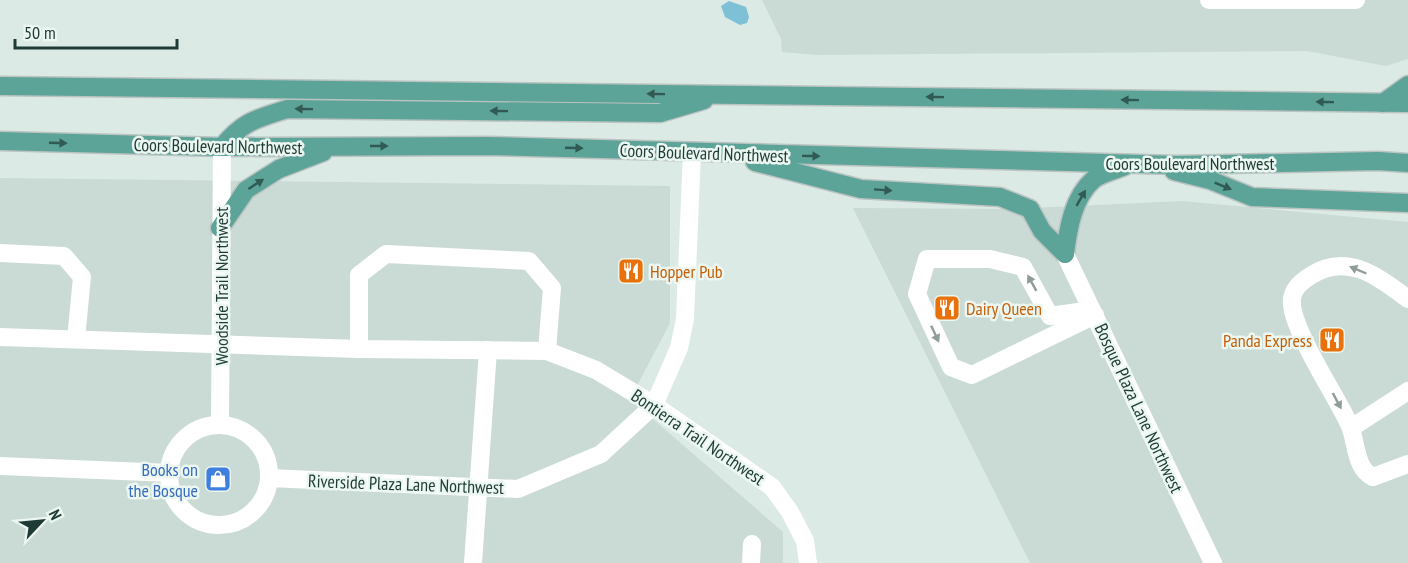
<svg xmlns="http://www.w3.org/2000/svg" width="1408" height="563" viewBox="0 0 1408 563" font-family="'PT Sans Narrow',sans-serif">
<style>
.built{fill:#cadad4}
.water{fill:#7ec0d5}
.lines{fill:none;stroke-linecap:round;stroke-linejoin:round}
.major-casing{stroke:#bbc4c2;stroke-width:21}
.minor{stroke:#fff;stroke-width:18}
.major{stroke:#5ca398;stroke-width:18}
.oneway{fill:#305a53}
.oneway2{fill:#8e9c9a}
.labels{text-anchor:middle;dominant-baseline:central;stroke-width:5;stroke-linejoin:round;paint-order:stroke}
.street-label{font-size:18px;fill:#1d3a35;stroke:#ecf7f2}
.food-label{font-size:18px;fill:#c56008;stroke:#ecf7f2;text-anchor:start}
.shop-label{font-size:18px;fill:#366cbe;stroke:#ecf7f2;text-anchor:end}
</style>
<rect width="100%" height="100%" fill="#dceae5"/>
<g class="built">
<path d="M762,0H1408V59L1386,66L1307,51L817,55L782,52L781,39Z"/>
<path d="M0,178L670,186V323L630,399L783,532V563H0Z"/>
<path d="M1182,201L1408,222V563H1030L853,208L1013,209Z"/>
</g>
<path class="water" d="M729,1L746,7L749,17L747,23L740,25L725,17L721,6Z"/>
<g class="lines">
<defs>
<g id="major">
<path d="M0,86L1408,103"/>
<path d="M1383,103L1408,85"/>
<path d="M0,141L222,147L489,146L1177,165L1378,161L1408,163"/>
<path d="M222,147C243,121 256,119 287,109L660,113L704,100"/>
<path d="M755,162L861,189L1000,197L1030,209L1042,231L1065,254"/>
<path d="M1174,171L1210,180L1252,197L1408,203"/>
<path d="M220,228L246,190L279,169L323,152"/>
<path d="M1065,254C1068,229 1073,197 1094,179C1102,173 1116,170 1125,166"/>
</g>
</defs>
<use href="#major" class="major-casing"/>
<g class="minor">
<path d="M1209,0H1356"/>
<path d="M0,253L64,256L82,277L76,339"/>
<path d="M1065,254L1213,563"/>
<path d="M1408,299C1377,276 1347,252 1310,276C1301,282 1292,289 1292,301C1290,327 1337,397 1349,424C1357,440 1354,468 1373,477L1408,464"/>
<path d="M1092,310L1050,316L1023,267L990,259H927L917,294L951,367L972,375L1095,315"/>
<path d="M0,337L359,349L547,351L552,288L529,261L386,254L359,275V349"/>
<path d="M547,351L596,370L654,405L772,487L790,512L805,541L808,563"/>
<path d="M220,425L222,147"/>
<circle cx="219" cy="475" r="50"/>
<path d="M1351,428L1408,391"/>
<path d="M0,466L170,473"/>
<path d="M269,478L518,489L601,454L654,405L679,348L685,319L692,152"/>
<path d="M473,563L488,350"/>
<path d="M751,563L752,544"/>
</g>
<use href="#major" class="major"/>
</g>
<defs><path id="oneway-solid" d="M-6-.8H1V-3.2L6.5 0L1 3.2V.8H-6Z" transform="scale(1.5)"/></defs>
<g class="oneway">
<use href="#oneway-solid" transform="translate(656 94) rotate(-179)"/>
<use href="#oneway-solid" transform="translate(935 97) rotate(-179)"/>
<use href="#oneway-solid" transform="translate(1130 100) rotate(-179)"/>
<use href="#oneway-solid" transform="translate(1325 102) rotate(-179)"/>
<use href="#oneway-solid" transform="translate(304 109) rotate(-179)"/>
<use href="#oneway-solid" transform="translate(499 111) rotate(-179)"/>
<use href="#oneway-solid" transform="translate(58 143) rotate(2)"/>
<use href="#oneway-solid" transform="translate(379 146)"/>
<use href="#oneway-solid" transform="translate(574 148) rotate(2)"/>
<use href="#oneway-solid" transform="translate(811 156) rotate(1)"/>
<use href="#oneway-solid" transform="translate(256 184) rotate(-33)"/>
<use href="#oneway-solid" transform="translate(1223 186) rotate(22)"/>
<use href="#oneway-solid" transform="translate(883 190) rotate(4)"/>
<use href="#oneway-solid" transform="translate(1081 198) rotate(-60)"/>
</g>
<g class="oneway2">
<use href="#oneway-solid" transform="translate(1358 270) rotate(-157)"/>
<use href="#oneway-solid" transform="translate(1032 283) rotate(-119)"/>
<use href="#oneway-solid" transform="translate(935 334) rotate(65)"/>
<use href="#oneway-solid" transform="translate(1337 401) rotate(62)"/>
</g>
<defs>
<symbol id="restaurant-square" viewBox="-11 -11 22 22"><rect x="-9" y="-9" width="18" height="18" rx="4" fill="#e8710a" stroke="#ecf7f2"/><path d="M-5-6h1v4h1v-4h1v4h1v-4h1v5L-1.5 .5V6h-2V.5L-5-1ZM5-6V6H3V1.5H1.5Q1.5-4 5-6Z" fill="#fff"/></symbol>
<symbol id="shop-square" viewBox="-11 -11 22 22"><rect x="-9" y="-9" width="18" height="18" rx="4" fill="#3f7fe0" stroke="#ecf7f2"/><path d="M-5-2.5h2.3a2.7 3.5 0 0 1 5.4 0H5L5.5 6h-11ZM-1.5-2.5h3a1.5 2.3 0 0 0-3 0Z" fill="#fff"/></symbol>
</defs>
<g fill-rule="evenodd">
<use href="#restaurant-square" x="616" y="256" width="30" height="30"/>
<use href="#restaurant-square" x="932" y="293" width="30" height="30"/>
<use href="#restaurant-square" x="1317" y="325" width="30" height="30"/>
<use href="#shop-square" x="203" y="464" width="30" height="30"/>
</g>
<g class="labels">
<g class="street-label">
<text transform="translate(218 146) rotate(1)">Coors Boulevard Northwest</text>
<text transform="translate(704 153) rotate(2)">Coors Boulevard Northwest</text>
<text x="1190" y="163">Coors Boulevard Northwest</text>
<text transform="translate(221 286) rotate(-90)">Woodside Trail Northwest</text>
<text transform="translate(1139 408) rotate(65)">Bosque Plaza Lane Northwest</text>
<text transform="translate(698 437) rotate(34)">Bontierra Trail Northwest</text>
<text transform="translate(406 484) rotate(2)">Riverside Plaza Lane Northwest</text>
</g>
<g class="food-label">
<text x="650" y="271">Hopper Pub</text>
<text x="966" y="308">Dairy Queen</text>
<text x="1312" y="340" text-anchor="end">Panda Express</text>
</g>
<g class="shop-label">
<text x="198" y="469">Books on<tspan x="198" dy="21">the Bosque</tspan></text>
</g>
</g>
<g transform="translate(42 521) rotate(64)" stroke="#ecf7f2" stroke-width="4.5" paint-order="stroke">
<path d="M0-4.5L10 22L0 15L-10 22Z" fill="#1d3a35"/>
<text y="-9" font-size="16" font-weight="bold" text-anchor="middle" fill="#1d3a35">N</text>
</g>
<path d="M15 39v9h162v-9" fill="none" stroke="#1d3a35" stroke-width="3"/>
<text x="24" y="39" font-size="18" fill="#1d3a35" stroke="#ecf7f2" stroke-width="4.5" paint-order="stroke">50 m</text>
</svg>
